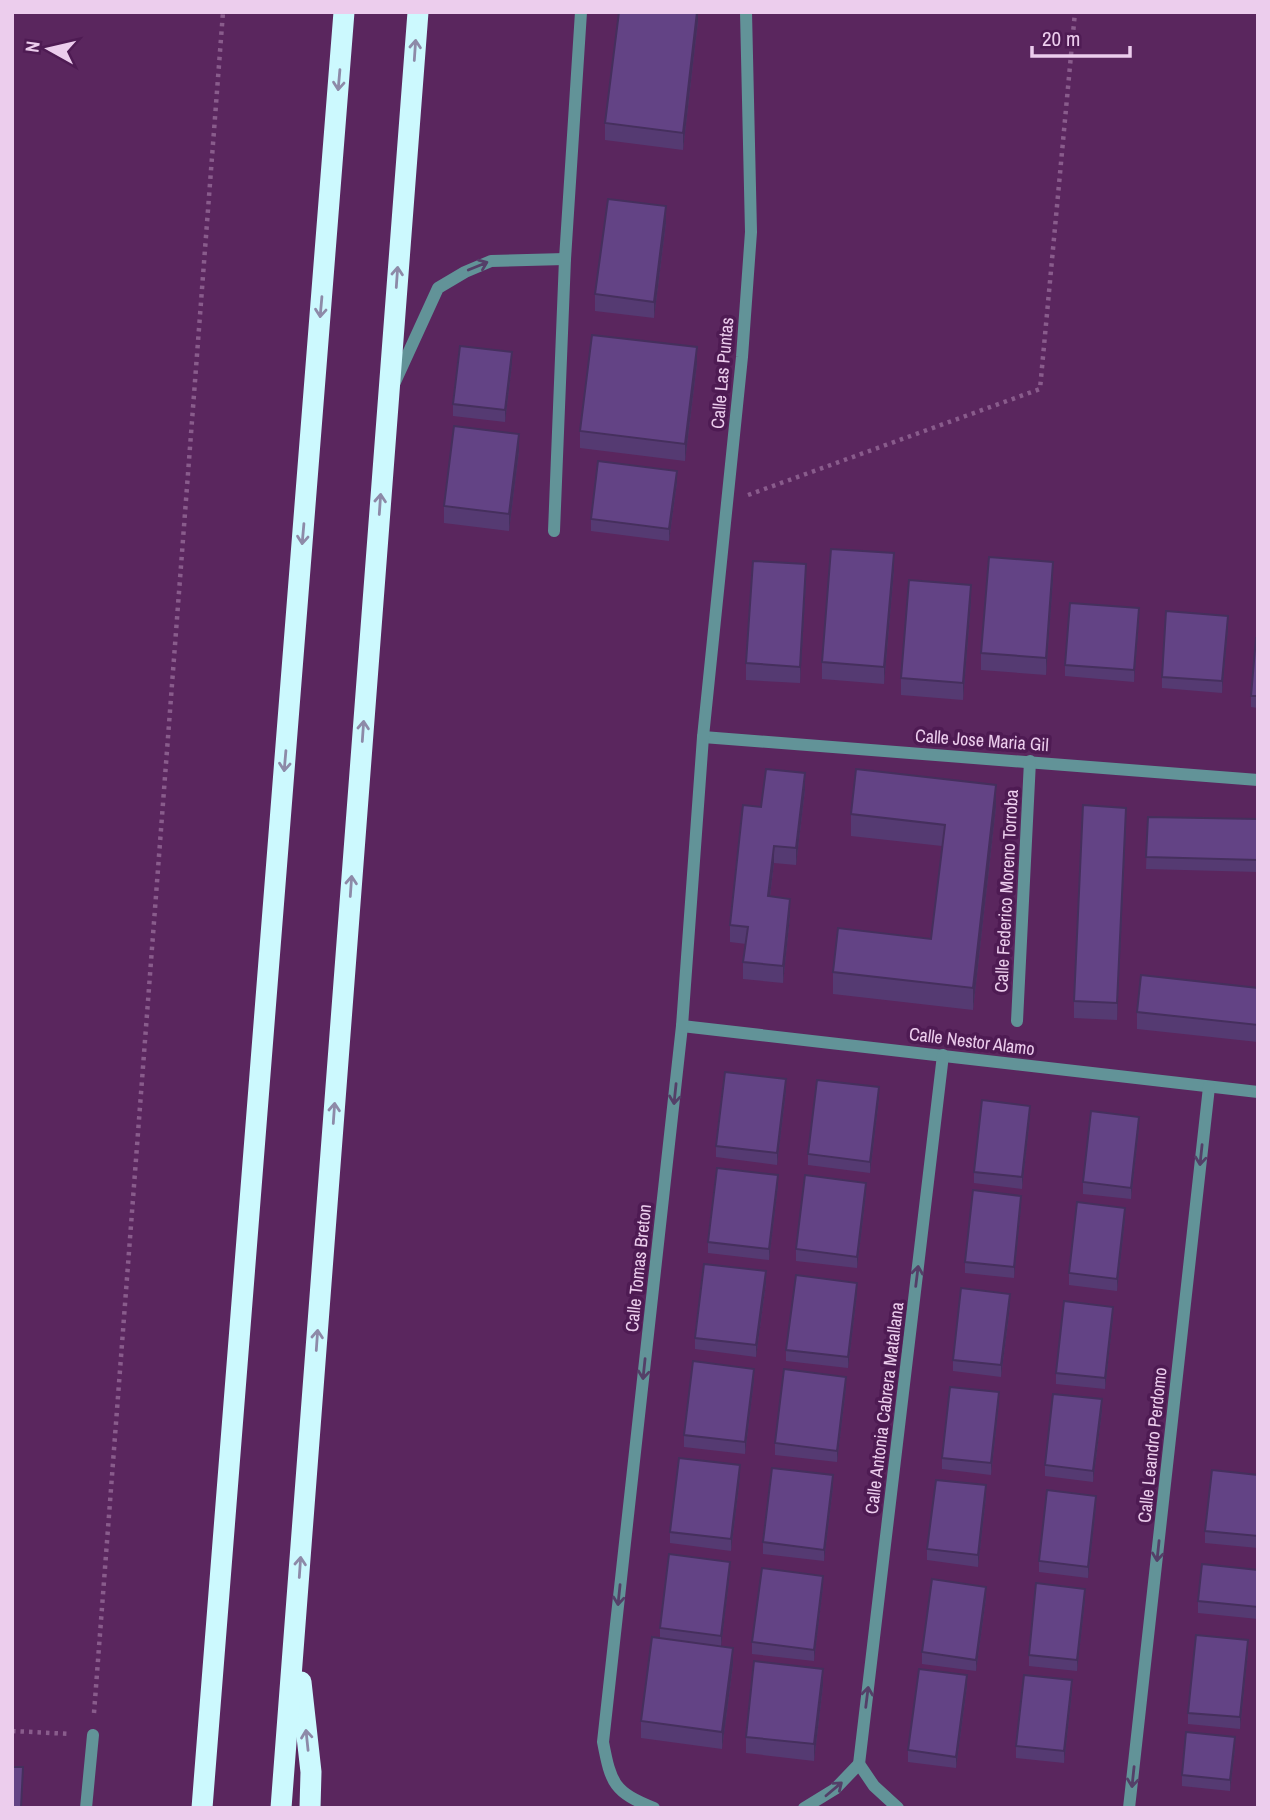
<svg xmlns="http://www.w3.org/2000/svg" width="1270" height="1820" viewBox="0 0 1270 1820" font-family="'Archivo Narrow',sans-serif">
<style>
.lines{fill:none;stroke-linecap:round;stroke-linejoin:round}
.path{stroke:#895c8c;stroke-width:4.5;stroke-dasharray:3.5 5;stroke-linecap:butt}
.minor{stroke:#629398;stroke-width:12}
.highway{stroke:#ccf9fe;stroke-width:21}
.wall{fill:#553a72}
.shaded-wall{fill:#452f5d}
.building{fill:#634385;stroke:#452f5d;stroke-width:2}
.oneway{stroke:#8d8aa8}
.oneway2{stroke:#543f68}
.labels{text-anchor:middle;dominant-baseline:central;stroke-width:7;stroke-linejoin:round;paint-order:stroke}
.street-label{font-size:18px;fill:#eccded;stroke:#4e1b53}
</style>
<rect width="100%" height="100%" fill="#5a265e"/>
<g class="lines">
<g class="path">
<path d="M748,495L1040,389L1075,12"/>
<path d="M94,1713L223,12"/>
<path d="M12,1731L71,1734"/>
</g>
<g class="minor">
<path d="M395,382L438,288L465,272L491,261L565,259"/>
<path d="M554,531L565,259L581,12"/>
<path d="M703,737L1258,780"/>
<path d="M1017,1021L1030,761"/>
<path d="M682,1026L1258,1092"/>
<path d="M859,1764L943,1055"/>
<path d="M859,1764L874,1786L898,1808"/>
<path d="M86,1808L93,1735"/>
<path d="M654,1808C614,1792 611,1784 603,1742L682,1026L703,737L742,357L751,232L746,12"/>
<path d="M804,1808L835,1789L859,1764"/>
<path d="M1129,1808L1209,1087"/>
</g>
<g class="highway">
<path d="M301,1682L311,1772L310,1808"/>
<path d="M202,1808L344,12"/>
<path d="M281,1808L418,12"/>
</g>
</g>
<g class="wall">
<path d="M698,12V21L683,150L605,140V123Z"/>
<path d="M666,223L654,318L595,311V294Z"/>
<path d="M512,364L505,422L453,416V404Z"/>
<path d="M697,364L685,461L580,448V431Z"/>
<path d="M519,451L509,531L444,523V506Z"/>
<path d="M677,482L669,541L591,531V519Z"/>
<path d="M894,570L884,684L822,679V662Z"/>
<path d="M1053,579L1046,675L981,670V653Z"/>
<path d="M806,581L800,683L746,680V663Z"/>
<path d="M971,602L963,700L901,695V678Z"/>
<path d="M1139,620L1134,682L1065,676V665Z"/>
<path d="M1228,628L1222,693L1162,688V677Z"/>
<path d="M1258,638V708L1251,707V696Z"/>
<path d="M805,790L796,865L774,863L770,897L790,916L783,983L743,979V962L746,944L730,942V925Z"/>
<path d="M996,807L973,1010L833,994V972L931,939L942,846L851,836V814Z"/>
<path d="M1148,817L1258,819V872L1146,869Z"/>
<path d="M1126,825L1117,1020L1074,1018V1001Z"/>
<path d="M1258,988V1042L1137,1029V1012Z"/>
<path d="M786,1091L777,1165L716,1157V1146Z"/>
<path d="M879,1099L870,1173L808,1165V1154Z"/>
<path d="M1030,1118L1022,1189L974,1183V1172Z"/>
<path d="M1139,1128L1131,1199L1083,1194V1182Z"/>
<path d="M778,1186L769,1260L708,1253V1242Z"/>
<path d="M866,1194L857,1268L796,1261V1249Z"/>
<path d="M1021,1207L1014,1278L965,1273V1262Z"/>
<path d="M1125,1219L1117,1291L1069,1285V1273Z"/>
<path d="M766,1283L756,1357L695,1349V1338Z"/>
<path d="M857,1294L848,1368L786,1361V1350Z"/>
<path d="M1010,1306L1001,1377L953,1371V1360Z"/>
<path d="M1113,1318L1105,1389L1056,1384V1373Z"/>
<path d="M754,1380L745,1454L684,1447V1435Z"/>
<path d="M846,1388L837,1462L775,1455V1443Z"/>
<path d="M999,1403L991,1475L942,1469V1458Z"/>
<path d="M1102,1411L1093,1482L1045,1476V1465Z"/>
<path d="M1258,1475V1548L1205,1543V1531Z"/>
<path d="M740,1477L731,1551L670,1543V1532Z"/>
<path d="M833,1487L824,1561L763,1554V1542Z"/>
<path d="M986,1497L978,1567L927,1560V1549Z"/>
<path d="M1096,1507L1088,1578L1039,1572V1561Z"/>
<path d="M1258,1570V1619L1198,1613V1601Z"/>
<path d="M730,1573L721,1646L733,1665L722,1749L641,1738V1721L660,1638V1628Z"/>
<path d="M823,1587L814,1661L752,1654V1642Z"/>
<path d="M986,1598L976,1671L922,1664V1652Z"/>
<path d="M1085,1600L1077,1671L1029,1666V1655Z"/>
<path d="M1248,1652L1240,1729L1188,1724V1713Z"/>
<path d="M823,1686L814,1761L746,1753V1737Z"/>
<path d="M967,1686L956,1768L908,1762V1750Z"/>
<path d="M1072,1692L1064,1763L1016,1758V1746Z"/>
<path d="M1235,1748L1230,1791L1182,1786V1775Z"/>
</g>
<g class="shaded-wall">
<path d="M697,12H698V21L683,150V133Z"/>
<path d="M666,206V223L654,318V302Z"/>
<path d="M697,347V364L685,461V444Z"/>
<path d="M512,352V364L505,422V410Z"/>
<path d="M519,434V451L509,531V514Z"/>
<path d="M677,471V482L669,541V529Z"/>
<path d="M894,553V570L884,684V667Z"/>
<path d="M1053,562V579L1046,675V658Z"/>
<path d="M806,564V581L800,683V667Z"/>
<path d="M971,585V602L963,700V683Z"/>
<path d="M1139,608V620L1134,682V670Z"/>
<path d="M1228,616V628L1222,693V681Z"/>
<path d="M805,773V790L796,865V848Z"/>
<path d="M996,785V807L973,1010V988Z"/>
<path d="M1126,808V825L1117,1020V1003Z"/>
<path d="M774,846V863L768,913V896Z"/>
<path d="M790,899V916L783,983V966Z"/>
<path d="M786,1079V1091L777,1165V1153Z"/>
<path d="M879,1087V1099L870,1173V1162Z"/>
<path d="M1030,1106V1118L1022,1189V1177Z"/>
<path d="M1139,1117V1128L1131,1199V1188Z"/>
<path d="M778,1175V1186L769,1260V1249Z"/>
<path d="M866,1183V1194L857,1268V1257Z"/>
<path d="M1021,1196V1207L1014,1278V1267Z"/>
<path d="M1125,1208V1219L1117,1291V1279Z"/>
<path d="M766,1271V1283L756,1357V1345Z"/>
<path d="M857,1283V1294L848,1368V1357Z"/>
<path d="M1010,1294V1306L1001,1377V1365Z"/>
<path d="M1113,1307V1318L1105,1389V1378Z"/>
<path d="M754,1369V1380L745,1454V1442Z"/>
<path d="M846,1377V1388L837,1462V1451Z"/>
<path d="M999,1392V1403L991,1475V1463Z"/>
<path d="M1102,1399V1411L1093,1482V1471Z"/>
<path d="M740,1465V1477L731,1551V1539Z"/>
<path d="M833,1475V1487L824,1561V1550Z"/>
<path d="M986,1485V1497L978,1567V1555Z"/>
<path d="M1096,1496V1507L1088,1578V1567Z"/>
<path d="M730,1562V1573L721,1647V1636Z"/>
<path d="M823,1576V1587L814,1661V1650Z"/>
<path d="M986,1587V1598L976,1671V1660Z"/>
<path d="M1085,1589V1600L1077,1671V1660Z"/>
<path d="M1248,1640V1652L1240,1729V1717Z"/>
<path d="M733,1648V1665L722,1749V1732Z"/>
<path d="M823,1669V1686L814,1761V1744Z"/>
<path d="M967,1675V1686L956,1768V1757Z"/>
<path d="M1072,1680V1692L1064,1763V1751Z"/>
<path d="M1235,1737V1748L1230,1791V1780Z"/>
</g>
<g class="building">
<path d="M619,12H697L683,133L605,123Z"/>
<path d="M608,199L666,206L654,302L595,294Z"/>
<path d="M592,335L697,347L685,444L580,431Z"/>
<path d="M460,346L512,352L505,410L453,404Z"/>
<path d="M454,426L519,434L509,514L444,506Z"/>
<path d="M598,461L677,471L669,529L591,519Z"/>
<path d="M831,549L894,553L884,667L822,662Z"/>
<path d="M989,557L1053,562L1046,658L981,653Z"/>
<path d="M753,561L806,564L800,667L746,663Z"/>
<path d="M909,580L971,585L963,683L901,678Z"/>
<path d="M1070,603L1139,608L1134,670L1065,665Z"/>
<path d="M1166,611L1228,616L1222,681L1162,677Z"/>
<path d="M1256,638H1258V696H1251Z"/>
<path d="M766,769L805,773L796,848L774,846L768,896L790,899L783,966L743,962L748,927L730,925L743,805L761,807Z"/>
<path d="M856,769L996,785L973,988L833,972L838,928L931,939L945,825L851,814Z"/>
<path d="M1083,805L1126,808L1117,1003L1074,1001Z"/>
<path d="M1148,817L1258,819V860L1146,857Z"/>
<path d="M1141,975L1258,988V1025L1137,1012Z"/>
<path d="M725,1072L786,1079L777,1153L716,1146Z"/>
<path d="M817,1080L879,1087L870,1162L808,1154Z"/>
<path d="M982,1100L1030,1106L1022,1177L974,1172Z"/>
<path d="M1091,1111L1139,1117L1131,1188L1083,1182Z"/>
<path d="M717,1168L778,1175L769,1249L708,1242Z"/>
<path d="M805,1175L866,1183L857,1257L796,1249Z"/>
<path d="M973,1190L1021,1196L1014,1267L965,1262Z"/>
<path d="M1077,1202L1125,1208L1117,1279L1069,1273Z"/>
<path d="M704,1264L766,1271L756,1345L695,1338Z"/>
<path d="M796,1275L857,1283L848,1357L786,1350Z"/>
<path d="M961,1288L1010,1294L1001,1365L953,1360Z"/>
<path d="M1064,1301L1113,1307L1105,1378L1056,1373Z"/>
<path d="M693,1361L754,1369L745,1442L684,1435Z"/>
<path d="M784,1369L846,1377L837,1451L775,1443Z"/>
<path d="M950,1387L999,1392L991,1463L942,1458Z"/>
<path d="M1053,1394L1102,1399L1093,1471L1045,1465Z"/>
<path d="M679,1458L740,1465L731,1539L670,1532Z"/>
<path d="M772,1468L833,1475L824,1550L763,1542Z"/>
<path d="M1212,1470L1258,1475V1536L1205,1531Z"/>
<path d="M936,1480L986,1485L978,1555L927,1549Z"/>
<path d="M1047,1490L1096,1496L1088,1567L1039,1561Z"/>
<path d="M669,1554L730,1562L721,1636L660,1628Z"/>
<path d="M1202,1564L1258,1570V1607L1198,1601Z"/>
<path d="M762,1568L823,1576L814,1650L752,1642Z"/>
<path d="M932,1579L986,1587L976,1660L922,1652Z"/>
<path d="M1036,1583L1085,1589L1077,1660L1029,1655Z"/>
<path d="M1196,1635L1248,1640L1240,1717L1188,1713Z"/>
<path d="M652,1637L733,1648L722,1732L641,1721Z"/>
<path d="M754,1661L823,1669L814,1744L746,1737Z"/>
<path d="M919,1669L967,1675L956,1757L908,1750Z"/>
<path d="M1024,1675L1072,1680L1064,1751L1016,1746Z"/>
<path d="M1186,1732L1235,1737L1230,1780L1182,1775Z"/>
<path d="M12,1767H23L21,1808H12Z"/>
</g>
<defs><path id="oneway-shaft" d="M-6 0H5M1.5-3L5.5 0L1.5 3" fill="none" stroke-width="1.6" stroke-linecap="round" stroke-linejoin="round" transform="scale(1.75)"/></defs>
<g class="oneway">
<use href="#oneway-shaft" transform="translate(415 50) rotate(-86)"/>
<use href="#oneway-shaft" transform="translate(339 80) rotate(95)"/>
<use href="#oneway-shaft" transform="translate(397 277) rotate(-86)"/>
<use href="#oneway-shaft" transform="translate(321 307) rotate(95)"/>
<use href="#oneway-shaft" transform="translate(380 504) rotate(-86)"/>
<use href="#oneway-shaft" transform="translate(303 534) rotate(95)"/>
<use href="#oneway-shaft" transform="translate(363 731) rotate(-86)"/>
<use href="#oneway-shaft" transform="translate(285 761) rotate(95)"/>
<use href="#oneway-shaft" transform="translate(351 886) rotate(-86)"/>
<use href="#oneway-shaft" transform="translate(334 1113) rotate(-86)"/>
<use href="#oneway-shaft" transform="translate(317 1340) rotate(-86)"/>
<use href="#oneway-shaft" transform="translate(300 1567) rotate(-86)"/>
<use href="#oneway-shaft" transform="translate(307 1740) rotate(-96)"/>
</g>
<g class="oneway2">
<use href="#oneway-shaft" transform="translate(478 266) rotate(-22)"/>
<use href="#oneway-shaft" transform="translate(675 1094) rotate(96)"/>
<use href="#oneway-shaft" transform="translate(1201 1155) rotate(96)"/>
<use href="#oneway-shaft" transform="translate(917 1276) rotate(-83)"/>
<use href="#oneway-shaft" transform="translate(644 1369) rotate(96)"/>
<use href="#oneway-shaft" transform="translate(1158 1551) rotate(96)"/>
<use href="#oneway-shaft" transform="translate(619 1595) rotate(96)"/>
<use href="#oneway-shaft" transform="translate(867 1697) rotate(-83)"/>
<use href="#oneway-shaft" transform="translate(1133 1777) rotate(96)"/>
<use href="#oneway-shaft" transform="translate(834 1789) rotate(-40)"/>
</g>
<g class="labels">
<g class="street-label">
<text transform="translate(722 373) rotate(-85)">Calle Las Puntas</text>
<text transform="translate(982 740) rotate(4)">Calle Jose Maria Gil</text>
<text transform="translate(1006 891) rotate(-87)">Calle Federico Moreno Torroba</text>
<text transform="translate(972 1041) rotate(7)">Calle Nestor Alamo</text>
<text transform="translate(638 1268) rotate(-84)">Calle Tomas Breton</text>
<text transform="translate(884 1408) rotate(-83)">Calle Antonia Cabrera Matallana</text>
<text transform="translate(1152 1445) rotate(-84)">Calle Leandro Perdomo</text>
</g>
</g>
<rect width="1270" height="1820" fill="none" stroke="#eccded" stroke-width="28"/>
<g transform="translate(49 49) rotate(278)" stroke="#4e1b53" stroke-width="5" paint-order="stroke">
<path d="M0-5L12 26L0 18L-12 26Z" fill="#eccded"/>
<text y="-10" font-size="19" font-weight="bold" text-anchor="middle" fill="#eccded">N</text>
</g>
<path d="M1032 46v10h98v-10" fill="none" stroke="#eccded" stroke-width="3.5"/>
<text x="1042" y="46" font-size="21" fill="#eccded" stroke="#4e1b53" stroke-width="5" paint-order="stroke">20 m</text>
</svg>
